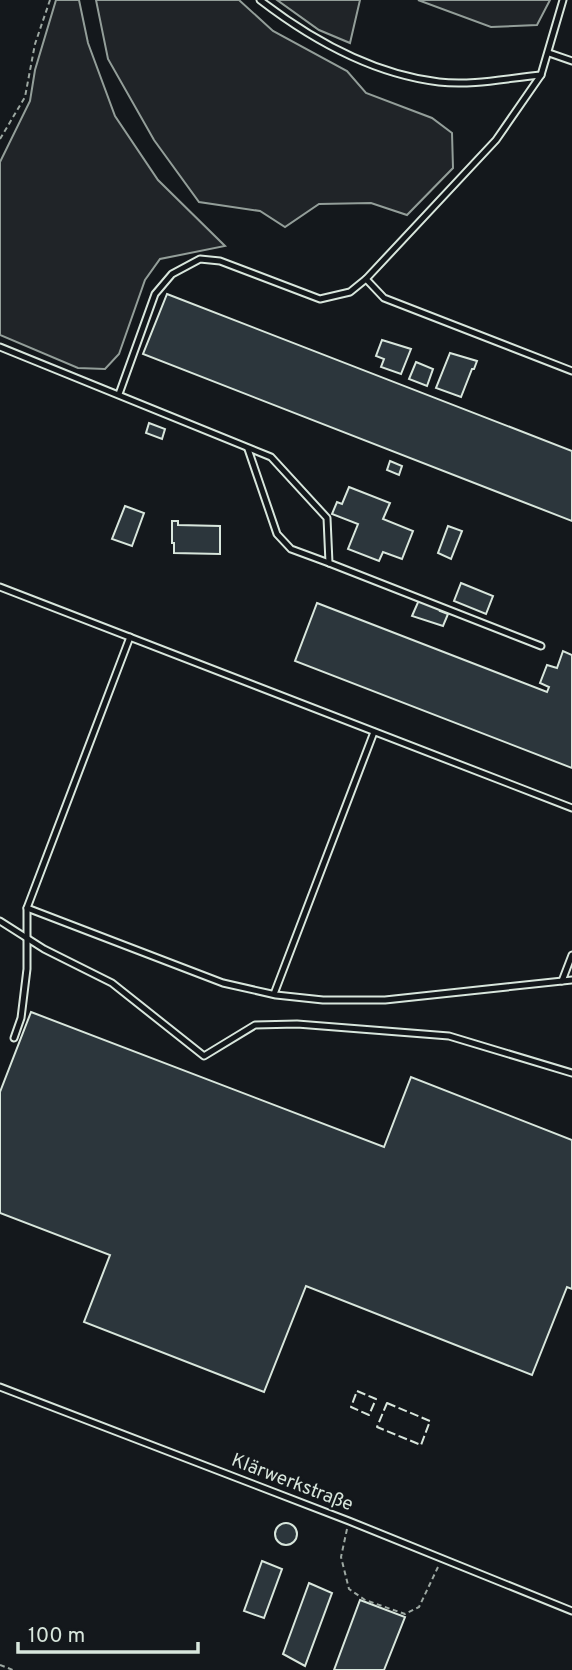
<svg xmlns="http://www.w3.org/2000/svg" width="572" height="1670" viewBox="0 0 572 1670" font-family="Overpass,sans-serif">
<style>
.green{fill:#202428;stroke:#939e99;stroke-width:2}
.building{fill:#2c363c;stroke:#d8e6dc;stroke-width:2}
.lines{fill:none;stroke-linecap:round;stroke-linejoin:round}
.service-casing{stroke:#d8e6dc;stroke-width:9}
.path{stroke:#9da8a2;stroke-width:2;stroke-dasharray:5 3.5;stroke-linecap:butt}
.service{stroke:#14181c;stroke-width:5}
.fence{stroke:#d8e6dc;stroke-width:2;stroke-dasharray:9 3.5;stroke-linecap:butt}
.labels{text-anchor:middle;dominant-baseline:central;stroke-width:5;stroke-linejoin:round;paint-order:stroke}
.street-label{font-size:19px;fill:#d8e6dc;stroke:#14181c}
</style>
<rect width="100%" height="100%" fill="#14181c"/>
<g class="green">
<path d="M56,0H79L88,43L115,116L158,180L225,246L160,259L145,280L119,354L105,369L78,368L0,335V162L30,101L35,70Z"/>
<path d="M96,0H239L273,31L347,71L366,93L432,118L452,133L453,168L407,215L371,203L319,204L285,227L260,211L199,202L154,140L108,59Z"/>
<path d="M277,0H360L350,43L319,30Z"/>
<path d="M418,0H550L537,25L491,27Z"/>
</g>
<g class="building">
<path d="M167,294L572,451V521L143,354Z"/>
<path d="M382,340L411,349L401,374L381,367L384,359L376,356Z"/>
<path d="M450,353L477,361L474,369H472L461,397L436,388Z"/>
<path d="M416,362L433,369L427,386L409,379Z"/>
<path d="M149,423L165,429L162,439L146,433Z"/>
<path d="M390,461L402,466L399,475L387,470Z"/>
<path d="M349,487L390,503L383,519L413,531L402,559L383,552L379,561L348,549L358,524L332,514L337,502L342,504Z"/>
<path d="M125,506L144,513L132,546L112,539Z"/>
<path d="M172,521H178V525L220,526V554L174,553V543H172Z"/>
<path d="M448,526L462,531L451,559L438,553Z"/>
<path d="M461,583L493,596L486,614L454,601Z"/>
<path d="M419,600L441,609L440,611L448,614L443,626L412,616Z"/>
<path d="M317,603L547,692L549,687L540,683L547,665L557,668L563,651L572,655V768L295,661Z"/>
<path d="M31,1012L384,1147L411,1077L572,1140V1289L567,1287L532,1375L306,1286L264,1392L84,1322L110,1255L0,1213V1092Z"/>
<circle cx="286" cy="1534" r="11"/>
<path d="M262,1561L282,1569L264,1618L244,1611Z"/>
<path d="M309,1583L332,1593L305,1666L283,1654Z"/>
<path d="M360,1600L405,1617L384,1670H334Z"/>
</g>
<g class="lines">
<defs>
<g id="service">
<path d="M260,0C312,40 372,74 439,82C472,86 508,78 541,75"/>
<path d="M563,0L541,75L496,140L366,279L384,298L572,371"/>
<path d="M549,53L572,61"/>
<path d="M0,347L271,457L327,518L329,563L541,646"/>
<path d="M119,394L155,294L172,274L200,259L220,261L320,299L350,292L366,279"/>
<path d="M248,449L277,534L291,549L329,563"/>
<path d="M0,587L572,808"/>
<path d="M27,908L223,983L276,995L323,1000H385L572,980"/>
<path d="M0,921L44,949L112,983L204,1056L255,1025L297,1024L449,1036L572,1073"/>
<path d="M562,981L572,955"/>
<path d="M274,994L374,732"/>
<path d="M14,1038L21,1018L27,969V908L130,637"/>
<path d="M0,1387L349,1521L572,1611"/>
</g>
</defs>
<use href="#service" class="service-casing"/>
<g class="path">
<path d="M0,139L25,97L35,44L50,0"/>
<path d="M347,1529L341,1557L349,1589L365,1600L405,1614L419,1607L438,1567"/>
<path d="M0,1665L13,1670"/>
</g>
<use href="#service" class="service"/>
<g class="fence">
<path d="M357,1391L376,1399L369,1415L351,1407Z"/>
<path d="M387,1403L430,1421L421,1445L377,1427Z"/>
</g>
</g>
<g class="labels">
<g class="street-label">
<text transform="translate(292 1483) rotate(21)">Klärwerkstraße</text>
</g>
</g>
<path d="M18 1642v10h180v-10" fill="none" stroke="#d8e6dc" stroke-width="3.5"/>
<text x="28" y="1642" font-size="21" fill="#d8e6dc" stroke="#14181c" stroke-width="5" paint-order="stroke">100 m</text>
</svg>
